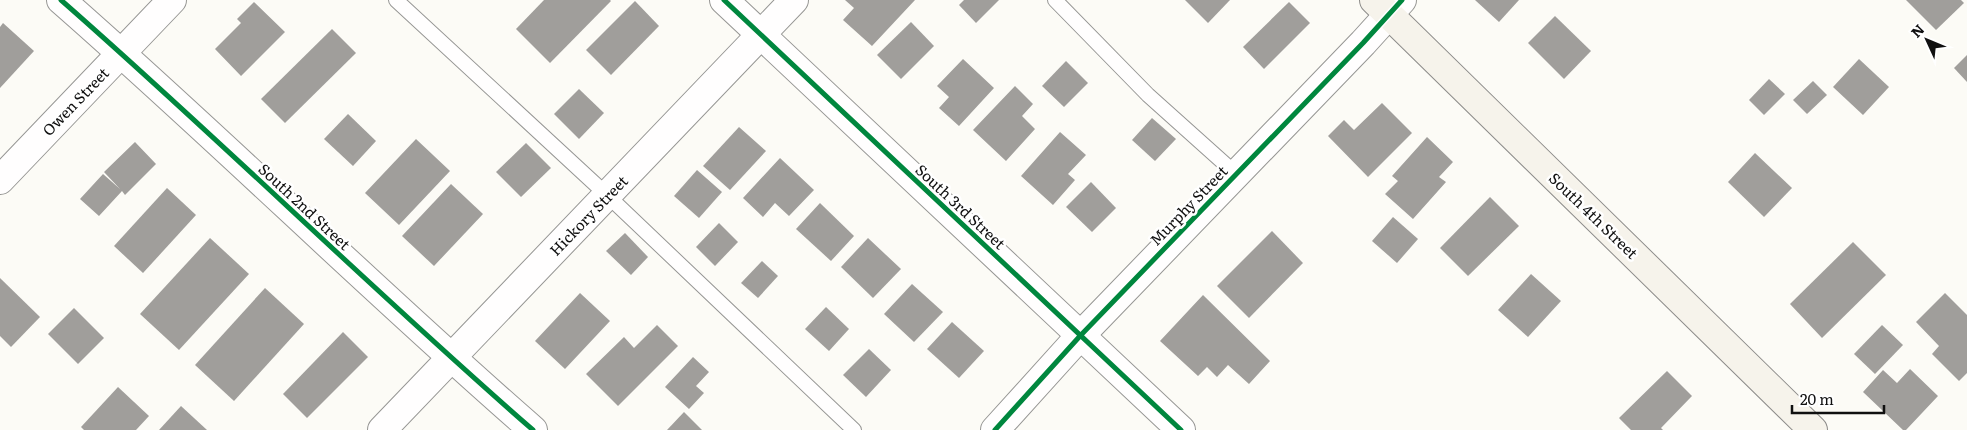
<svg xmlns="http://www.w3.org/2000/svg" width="1967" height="430" viewBox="0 0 1967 430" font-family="Literata,serif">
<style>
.building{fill:#a09e9b}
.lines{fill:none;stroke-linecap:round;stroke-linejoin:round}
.service-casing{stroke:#969694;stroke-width:16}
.minor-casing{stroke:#969694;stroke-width:30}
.secondary-casing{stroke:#8d8c8a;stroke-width:30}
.service{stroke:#fffefe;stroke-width:14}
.minor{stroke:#fffefe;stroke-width:28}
.secondary{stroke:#f6f3eb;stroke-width:28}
.cycleway-casing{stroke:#fff;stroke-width:8}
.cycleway{stroke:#00873e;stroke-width:5}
.labels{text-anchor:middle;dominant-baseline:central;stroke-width:5;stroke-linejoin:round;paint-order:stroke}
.street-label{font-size:15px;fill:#101010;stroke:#fff}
</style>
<rect width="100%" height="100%" fill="#fcfbf6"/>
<g class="building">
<path d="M544,0H610L611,1L550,63L516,29Z"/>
<path d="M845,0H915L872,46L843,20L854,8Z"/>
<path d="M964,0H999L976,23L959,5Z"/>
<path d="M1185,0H1230L1208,23Z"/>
<path d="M1475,0H1519L1499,22Z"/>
<path d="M1906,0H1961L1964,3L1936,30Z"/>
<path d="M635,1L659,26L611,75L586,50Z"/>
<path d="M254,2L285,32L241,76L215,49L241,23L237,19Z"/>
<path d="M1289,2L1310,23L1264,69L1243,47Z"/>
<path d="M1555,16L1591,51L1564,79L1528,43Z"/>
<path d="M911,22L934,46L901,79L877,55Z"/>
<path d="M3,23L34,51L0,88V27Z"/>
<path d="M332,29L356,53L285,123L261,99Z"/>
<path d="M1967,55V82L1954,68Z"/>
<path d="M963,59L994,88L959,126L939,108L949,97L937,86Z"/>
<path d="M1859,59L1889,87L1863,115L1833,87Z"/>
<path d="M1066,61L1088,83L1064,107L1042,86Z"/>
<path d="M1769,79L1785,94L1764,115L1749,100Z"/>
<path d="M1813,81L1827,95L1807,114L1793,100Z"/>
<path d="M1015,86L1033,104L1022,116L1035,129L1006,161L973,130Z"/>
<path d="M579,89L604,113L579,139L554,114Z"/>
<path d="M1382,103L1412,133L1368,177L1328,136L1344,120L1354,130Z"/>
<path d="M348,114L376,141L353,166L324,139Z"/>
<path d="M1152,118L1176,139L1155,161L1132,140Z"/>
<path d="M739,127L766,151L730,190L703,166Z"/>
<path d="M1060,132L1086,155L1068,174L1075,180L1053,205L1021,176Z"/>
<path d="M1427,137L1453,162L1439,177L1446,182L1413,219L1385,194L1398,181L1392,176Z"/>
<path d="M416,139L450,171L399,225L365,193Z"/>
<path d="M135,142L156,164L125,195L122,191L99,216L80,199L103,174L120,189L104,172Z"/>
<path d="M526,143L551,168L521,197L496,172Z"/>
<path d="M1755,153L1792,188L1764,217L1728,182Z"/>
<path d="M780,158L814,190L789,216L775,203L763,217L743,198Z"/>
<path d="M697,170L722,192L699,218L674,196Z"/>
<path d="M1091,182L1116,208L1092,232L1066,207Z"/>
<path d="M451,184L483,214L434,266L402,236Z"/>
<path d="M167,188L196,215L143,273L114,246Z"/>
<path d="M1490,197L1519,226L1468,276L1440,248Z"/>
<path d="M820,203L854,236L831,261L796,229Z"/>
<path d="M1393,217L1418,239L1397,263L1372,241Z"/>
<path d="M719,223L738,242L715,266L696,247Z"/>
<path d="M1272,231L1303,263L1249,318L1217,286Z"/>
<path d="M625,233L648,257L631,275L606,251Z"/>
<path d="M210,238L249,274L179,350L140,314Z"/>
<path d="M868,238L901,269L873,298L841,267Z"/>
<path d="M1853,242L1886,275L1822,338L1790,304Z"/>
<path d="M762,261L778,276L758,298L741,283Z"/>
<path d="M1531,274L1561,301L1528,337L1498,310Z"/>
<path d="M0,278L40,317L11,347L0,336Z"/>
<path d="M912,284L943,312L914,342L884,314Z"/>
<path d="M265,288L304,324L234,401L195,365Z"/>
<path d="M580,293L610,321L565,369L535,341Z"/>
<path d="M1945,293L1967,315V373L1959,381L1932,354L1939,346L1916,322Z"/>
<path d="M1203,295L1270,361L1249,384L1228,365L1217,377L1207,367L1198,376L1160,341Z"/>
<path d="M826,307L849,329L829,351L805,329Z"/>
<path d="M74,308L104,338L78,364L48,334Z"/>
<path d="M952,322L984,351L959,378L927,349Z"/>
<path d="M657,325L678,346L618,406L586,374L624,337L634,348Z"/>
<path d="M1882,325L1903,345L1875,374L1854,354Z"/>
<path d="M343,332L368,357L307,418L283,394Z"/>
<path d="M869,349L891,370L866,397L843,375Z"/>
<path d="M693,357L709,372L696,386L704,393L689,409L665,387Z"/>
<path d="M1910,369L1938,396L1906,430H1903L1863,392L1883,370L1897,383Z"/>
<path d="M1667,371L1692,396L1661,428L1663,430H1631L1619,418Z"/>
<path d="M118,387L149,416L136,430H84L81,427Z"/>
<path d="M181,406L207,430H159Z"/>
<path d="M684,412L702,430H667Z"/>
</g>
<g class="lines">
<defs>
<g id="service">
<path d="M396,0L607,195L854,430"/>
<path d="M1055,0L1148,95L1235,173"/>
</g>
<g id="minor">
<path d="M61,0C221,140 372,290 533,430"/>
<path d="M724,0L1181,430"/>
<path d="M0,180L172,0"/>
<path d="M382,430L794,0"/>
<path d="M995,430L1080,336L1363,43L1402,0"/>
</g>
<path id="secondary" d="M1374,0L1813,430"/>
</defs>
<use href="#service" class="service-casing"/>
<use href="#minor" class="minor-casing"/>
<use href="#secondary" class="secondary-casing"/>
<use href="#service" class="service"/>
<use href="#minor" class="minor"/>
<use href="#secondary" class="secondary"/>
<defs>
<g id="cycleway">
<path d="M61,0C221,140 372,290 533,430"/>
<path d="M724,0L1181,430"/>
<path d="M995,430L1080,336L1363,43L1402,0"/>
</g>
</defs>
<use href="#cycleway" class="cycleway-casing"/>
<use href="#cycleway" class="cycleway"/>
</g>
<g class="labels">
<g class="street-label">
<text transform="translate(75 101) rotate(-46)">Owen Street</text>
<text transform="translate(1188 205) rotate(-46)">Murphy Street</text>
<text transform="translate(305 206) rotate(43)">South 2nd Street</text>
<text transform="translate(961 206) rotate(43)">South 3rd Street</text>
<text transform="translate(588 215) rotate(-46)">Hickory Street</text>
<text transform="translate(1594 215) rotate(44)">South 4th Street</text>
</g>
</g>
<g transform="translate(1927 40) rotate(314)" stroke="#ffffff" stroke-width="4" paint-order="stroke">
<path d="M0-4L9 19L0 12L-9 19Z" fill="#101010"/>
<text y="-8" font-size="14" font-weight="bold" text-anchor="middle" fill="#101010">N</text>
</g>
<path d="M1792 405v8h92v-8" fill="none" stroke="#101010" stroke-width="2.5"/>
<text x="1800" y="405" font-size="15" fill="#101010" stroke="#ffffff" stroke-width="4" paint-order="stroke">20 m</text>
</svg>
